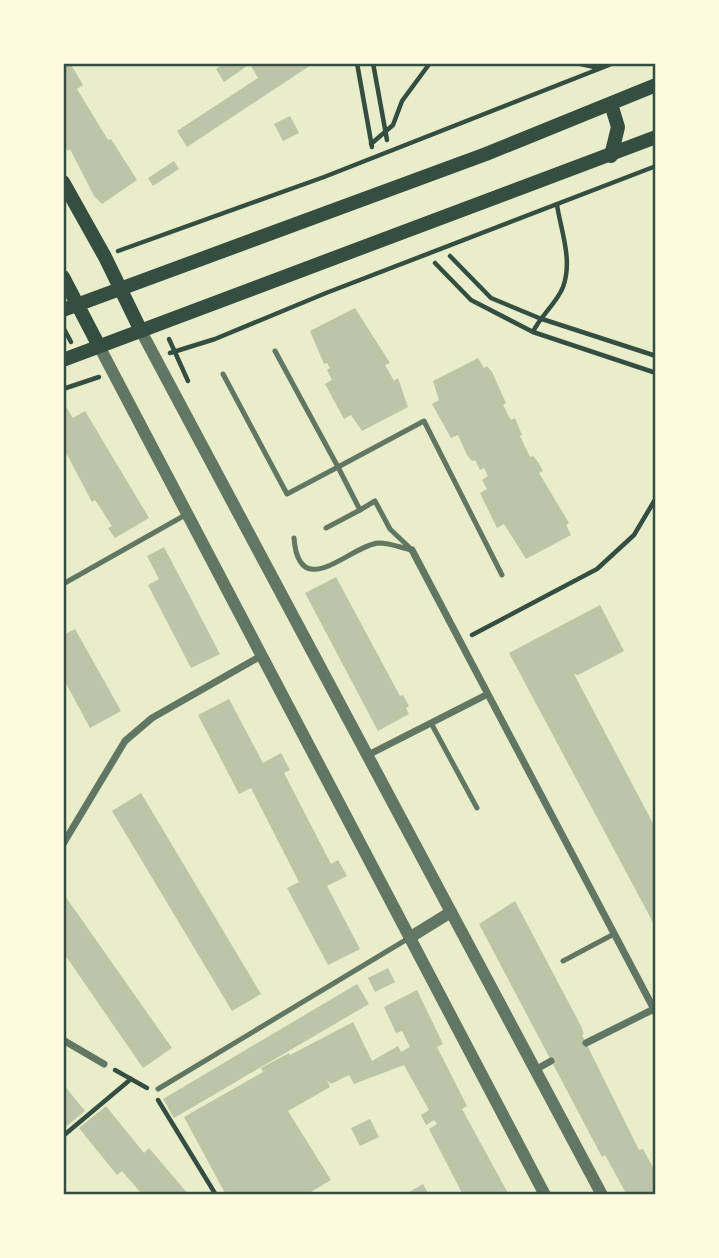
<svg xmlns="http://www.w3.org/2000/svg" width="719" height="1258" viewBox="0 0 719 1258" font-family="Raleway,sans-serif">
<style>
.building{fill:#bcc5a7}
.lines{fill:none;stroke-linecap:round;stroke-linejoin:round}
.path{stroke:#344e41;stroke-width:4.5}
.service{stroke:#617663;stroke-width:5}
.minor{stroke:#617663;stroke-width:7}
.tertiary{stroke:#617663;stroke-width:12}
.secondary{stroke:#344e41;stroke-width:14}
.neatline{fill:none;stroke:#344e41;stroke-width:2.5}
</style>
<rect width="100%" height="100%" fill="#e9edc9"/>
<g class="building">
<path d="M63,63H70L83,85L77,89L108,140L111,139L137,180L102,204L94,196L70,149L68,151L63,143Z"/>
<path d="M225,63H314L187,147L177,131L258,78L250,64L224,82L216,69Z"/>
<path d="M290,116L299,133L283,141L274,124Z"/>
<path d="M174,161L179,169L153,186L148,178Z"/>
<path d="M355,308L390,363L385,365L394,381L398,378L408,407L362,431L351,415L344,419L325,384L332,380L327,370L330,368L327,363L324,364L310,331Z"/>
<path d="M478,358L484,368L487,366L492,372L506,403L503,405L511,420L515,418L522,435L520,436L530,457L533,456L538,462L543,471L539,473L569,523L566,525L571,535L526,559L504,524L497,528L480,493L487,489L482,480L488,476L484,468L480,470L475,460L472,461L467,455L458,435L451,438L432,404L439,400L433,381Z"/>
<path d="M66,407L73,418L85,411L149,518L115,538L108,528L112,526L95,500L92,502L63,447V409Z"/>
<path d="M164,547L220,654L191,668L148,585L159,579L147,556Z"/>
<path d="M336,577L400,696L403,695L409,706L406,708L409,714L378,731L305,593Z"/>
<path d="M600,605L624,651L578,675L574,674L656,829V928L509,653Z"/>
<path d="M75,629L121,711L90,728L63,678V635Z"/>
<path d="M229,699L263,763L281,753L290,770L284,773L331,864L338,860L347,876L327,886L360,949L328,965L287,888L299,882L251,788L239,794L198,715Z"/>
<path d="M141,793L261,994L232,1011L112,811Z"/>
<path d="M65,896L172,1048L143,1068L63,952Z"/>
<path d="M515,901L581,1026L584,1034L582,1035L634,1140L639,1150L643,1149L656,1173V1195H627L605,1155L602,1157L479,924Z"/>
<path d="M388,968L395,982L375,992L368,978Z"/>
<path d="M357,984L369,1004L174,1118L163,1099Z"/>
<path d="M417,990L443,1044L437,1047L467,1106L462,1109L509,1195H463L429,1129L437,1124L434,1120L426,1125L421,1115L429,1110L404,1065L354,1084L349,1075L331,1084L327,1080L330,1087L288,1111L331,1180L306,1195H226L184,1117L263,1072L261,1068L289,1053L290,1055L353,1022L372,1061L398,1046L401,1052L410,1047L402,1031L396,1033L384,1007Z"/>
<path d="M63,1084L85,1111L63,1129Z"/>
<path d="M106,1106L144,1153L149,1148L189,1195H143L122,1171L117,1175L79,1128Z"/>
<path d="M370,1119L379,1137L360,1146L351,1128Z"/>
<path d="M423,1184L429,1195H404Z"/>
</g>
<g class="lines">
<g class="path">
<path d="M357,63L372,147"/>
<path d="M373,63L387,140"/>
<path d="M576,63L599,68"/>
<path d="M371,144L393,125L402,101L430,63"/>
<path d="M118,251L324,177L614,63"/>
<path d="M450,256L491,298L539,318L656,356"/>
<path d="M435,263L471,300L533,332L656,373"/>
<path d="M63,327L71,342"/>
<path d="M533,332C540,316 557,303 563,287C573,260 561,231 557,205"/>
<path d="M169,339L188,381"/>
<path d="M170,353L215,339L326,293L656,166"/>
<path d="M63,389L99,377"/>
<path d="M472,635L597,569L634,535L656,498"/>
<path d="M115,1070L147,1088"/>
<path d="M158,1100L216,1195"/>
<path d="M63,1136L131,1079"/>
</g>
<g class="service">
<path d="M275,351L338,467L424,421L502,575"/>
<path d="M223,374L287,494L338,467L360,510L375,501L390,529L412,550"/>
<path d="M326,528L360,510"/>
<path d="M294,538C299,605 352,544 379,543C390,543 402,548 412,550"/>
<path d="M63,584L187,514"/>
<path d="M431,723L477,808"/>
<path d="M563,961L614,934"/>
<path d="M158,1089L409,938"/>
</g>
<g class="minor">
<path d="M412,550L656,1013"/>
<path d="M368,755L486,695"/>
<path d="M63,844L125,741L152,718L261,656"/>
<path d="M63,1040L104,1064"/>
<path d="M586,1043L654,1009"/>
<path d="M535,1070L551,1061"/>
</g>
<g class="tertiary">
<path d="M141,331L602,1195"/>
<path d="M99,346L545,1195"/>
<path d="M409,938L451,912"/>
</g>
<g class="secondary">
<path d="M611,156L618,127L611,104"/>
<path d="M63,182L105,257L141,331"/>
<path d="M63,277L99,346"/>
<path d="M63,310L486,154L656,85"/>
<path d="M63,360L656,137"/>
</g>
</g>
<rect width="719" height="1258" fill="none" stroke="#fefae0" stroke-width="130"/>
<rect x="65" y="65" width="589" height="1128" class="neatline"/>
</svg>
